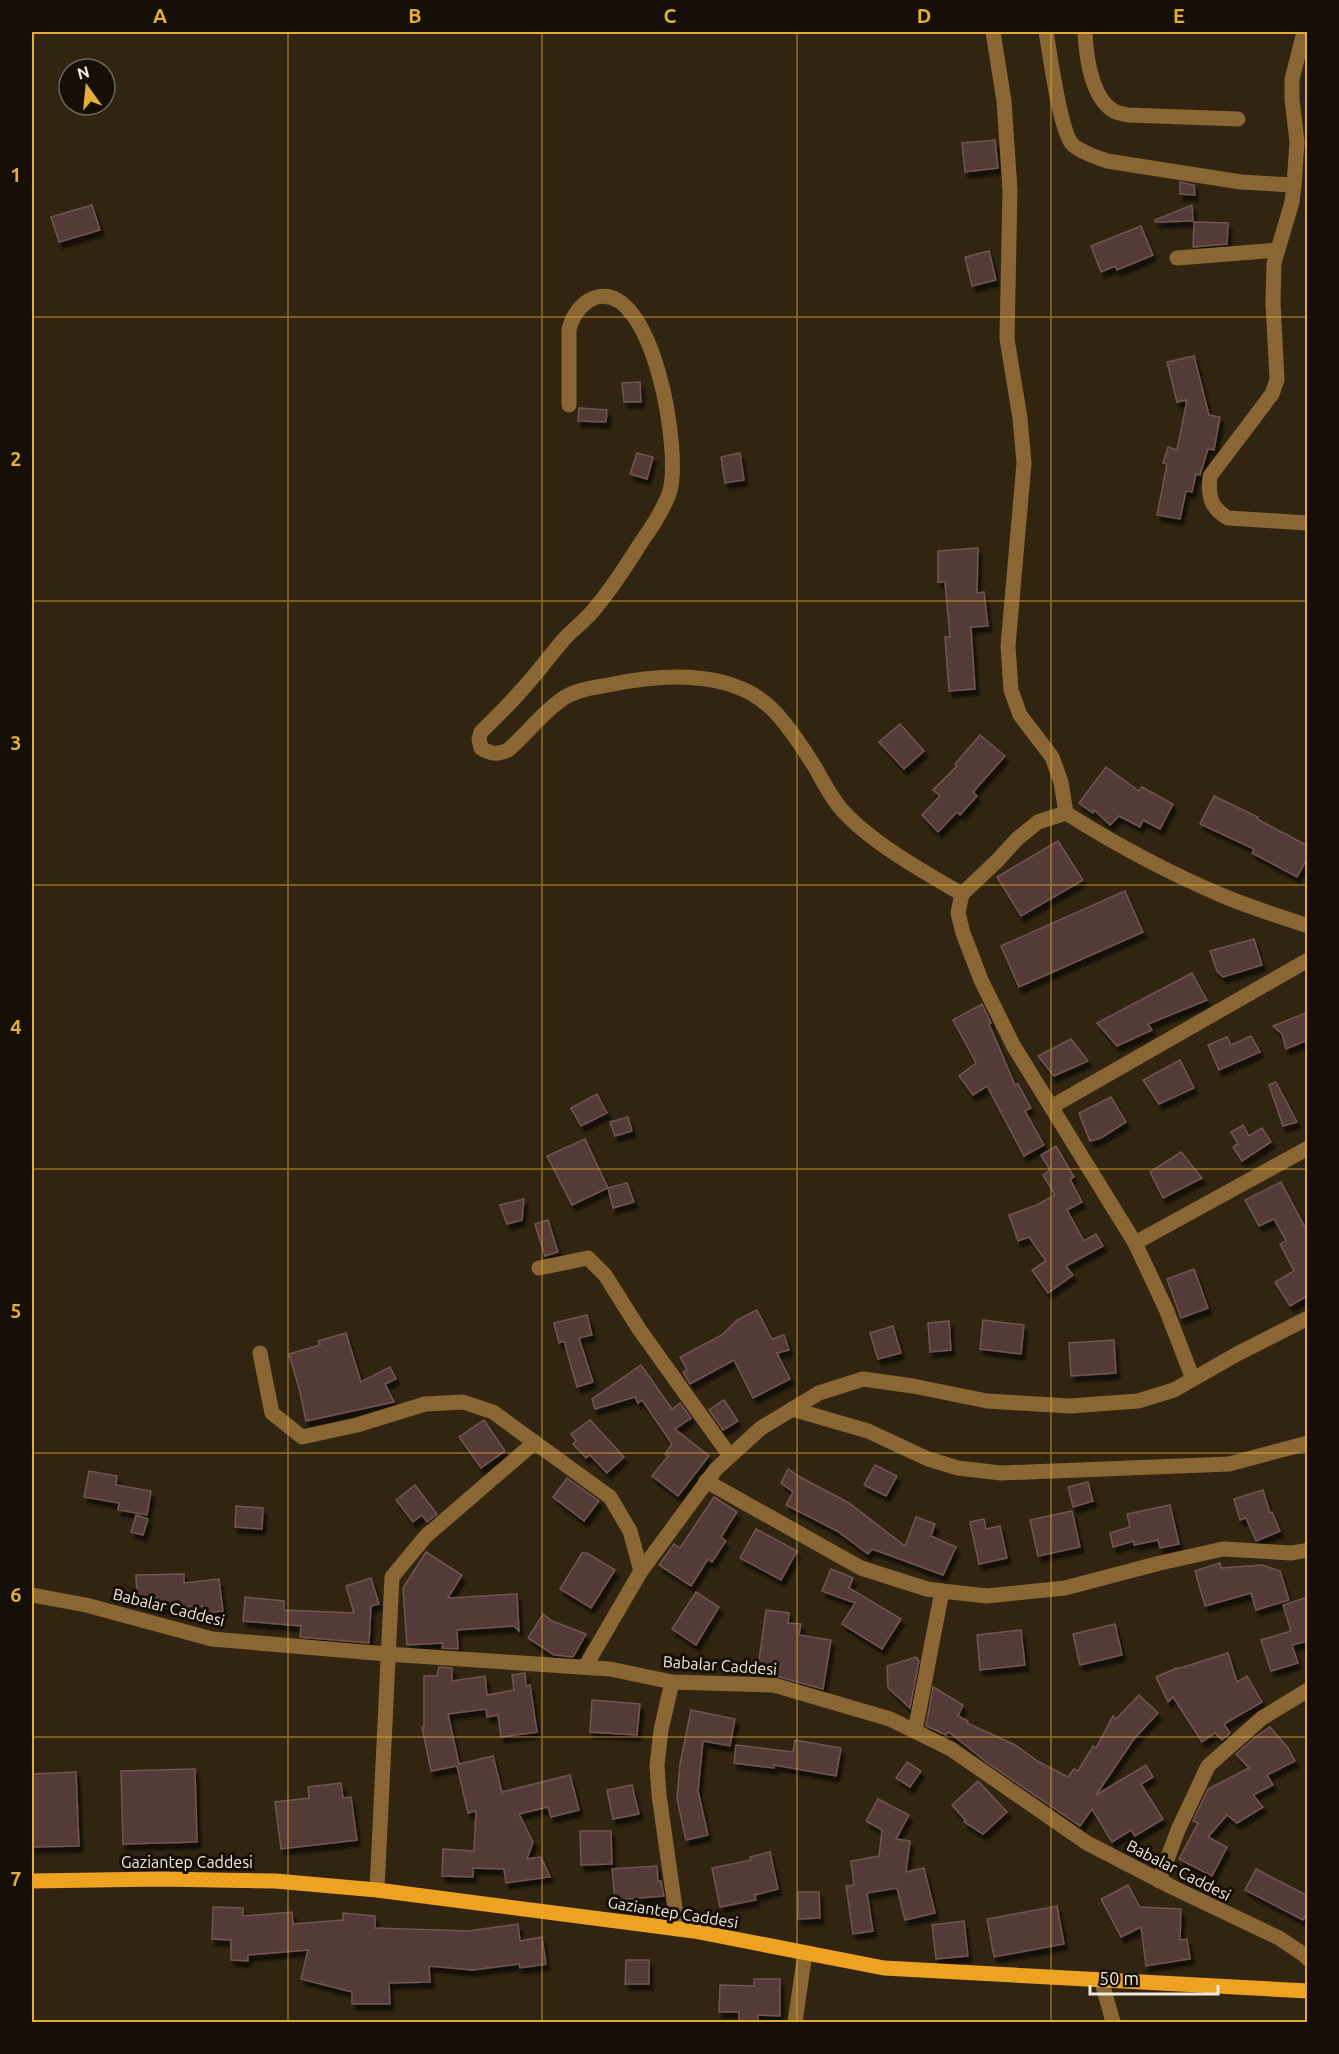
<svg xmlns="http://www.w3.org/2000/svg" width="1339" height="2054" viewBox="0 0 1339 2054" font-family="Ubuntu,sans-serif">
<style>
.building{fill:#543b38;stroke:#705552;stroke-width:1.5;filter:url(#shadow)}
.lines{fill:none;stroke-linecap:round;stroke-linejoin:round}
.minor{stroke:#896633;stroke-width:15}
.major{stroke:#eda321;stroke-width:15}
.grid{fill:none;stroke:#e4ad35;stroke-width:1.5;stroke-opacity:0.55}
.labels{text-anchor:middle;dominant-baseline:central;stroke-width:6;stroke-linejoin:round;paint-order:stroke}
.street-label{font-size:16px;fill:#f1e8dc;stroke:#150f07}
.neatline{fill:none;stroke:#e4ad35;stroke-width:2}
.grid-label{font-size:20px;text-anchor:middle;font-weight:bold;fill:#e4ad35}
</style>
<defs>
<filter id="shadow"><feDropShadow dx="3.5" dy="6" stdDeviation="1.5" flood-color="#0009"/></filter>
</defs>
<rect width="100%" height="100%" fill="#312511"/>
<g class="building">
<path d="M995,140L998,168L965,172L962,143Z"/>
<path d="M1180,182L1194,185L1195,195L1180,194Z"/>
<path d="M92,205L100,230L59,242L51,217Z"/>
<path d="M1192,205L1193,221L1155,222V220Z"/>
<path d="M1194,222L1228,223L1227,244L1193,247Z"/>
<path d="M1141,226L1153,255L1117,270L1115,266L1101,272L1091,246Z"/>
<path d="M989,251L996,280L972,286L965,257Z"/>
<path d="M1194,356L1209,415L1220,417L1214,450L1208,449L1200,475L1196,474L1192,492L1186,491L1180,519L1157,515L1167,464L1163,463L1168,447L1177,450L1187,400L1177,402L1167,362Z"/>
<path d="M640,382L641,402H624L622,383Z"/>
<path d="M579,408L607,410L606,422L578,421Z"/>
<path d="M637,453L653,457L647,479L630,474Z"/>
<path d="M740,453L744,480L725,483L721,457Z"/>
<path d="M978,548L977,593L984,592L988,626L971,627L975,689L949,691L945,637H950L945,582H938V551Z"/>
<path d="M900,724L924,751L904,769L879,742Z"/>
<path d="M980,735L1005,756L973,792L977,796L960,815L957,812L938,832L922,815L940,796L933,790L957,766L955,764Z"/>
<path d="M1106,767L1139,791L1142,787L1173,804L1160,829L1143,820L1140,827L1119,816L1110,825L1094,810L1093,813L1079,803Z"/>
<path d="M1214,796L1258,817L1257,819L1308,846V857L1297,877L1252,853L1254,849L1200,824Z"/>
<path d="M1058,841L1083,880L1021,916L997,877Z"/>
<path d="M1125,891L1143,932L1019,987L1001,946Z"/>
<path d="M1254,939L1262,965L1223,977L1217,971L1210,951Z"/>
<path d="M1192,973L1207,1000L1148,1024L1152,1030L1117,1046L1097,1023Z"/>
<path d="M982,1004L991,1023L989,1024L1015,1085L1018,1084L1031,1108L1025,1111L1044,1145L1024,1156L987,1086L973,1095L959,1076L976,1063L953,1020Z"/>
<path d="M1308,1012V1040L1286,1049L1282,1034L1273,1026Z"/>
<path d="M1251,1036L1260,1052L1219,1070L1208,1045L1227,1037L1231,1045Z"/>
<path d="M1071,1039L1088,1061L1054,1076L1038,1056Z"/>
<path d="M1180,1060L1194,1088L1159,1104L1143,1080Z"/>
<path d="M1276,1082L1297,1122L1283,1126L1269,1085Z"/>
<path d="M597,1094L607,1113L581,1126L571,1108Z"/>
<path d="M1111,1097L1126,1122L1101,1138L1090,1141L1079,1113Z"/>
<path d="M628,1117L632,1131L615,1136L610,1122Z"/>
<path d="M1243,1125L1249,1136L1262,1128L1271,1142L1242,1161L1233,1147L1238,1144L1231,1132Z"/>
<path d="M585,1139L608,1188L572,1205L547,1156Z"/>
<path d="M1056,1146L1074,1177L1070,1179L1082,1202L1067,1210L1084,1241L1096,1234L1103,1246L1066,1266L1073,1275L1048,1293L1032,1270L1046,1261L1029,1237L1018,1241L1009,1215L1037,1205L1055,1195L1043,1175L1050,1170L1041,1155Z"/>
<path d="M1181,1152L1202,1178L1163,1198L1150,1172Z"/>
<path d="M1281,1182L1308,1233V1297L1307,1296L1290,1306L1275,1282L1294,1271L1280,1244L1286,1241L1274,1219L1259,1226L1245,1200Z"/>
<path d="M627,1183L634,1202L613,1208L608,1188Z"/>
<path d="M524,1199L522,1220L507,1224L500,1205Z"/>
<path d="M548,1220L558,1252L545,1256L535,1224Z"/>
<path d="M1194,1269L1208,1308L1181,1318L1167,1279Z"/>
<path d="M757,1310L772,1339L784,1335L789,1350L777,1353L790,1379L753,1398L734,1360L690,1384L683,1372L687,1370L680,1357L722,1335L737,1320Z"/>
<path d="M587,1315L592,1335L579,1338L593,1382L577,1387L564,1341L559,1343L554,1323Z"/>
<path d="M983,1320L1024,1325L1021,1354L980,1349Z"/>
<path d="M949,1321L951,1350L930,1352L928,1323Z"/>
<path d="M893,1326L901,1353L878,1359L870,1333Z"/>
<path d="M346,1333L361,1382L390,1367L396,1379L385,1384L394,1402L306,1421L300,1392L289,1354L320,1345L318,1341Z"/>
<path d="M1114,1340L1116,1373L1071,1376L1069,1343Z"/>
<path d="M641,1365L672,1409L680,1403L691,1418L675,1429L709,1456L678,1496L652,1476L668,1456L665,1454L672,1444L642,1400L638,1403L635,1397L595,1409L592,1399Z"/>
<path d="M724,1400L738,1421L723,1430L709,1410Z"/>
<path d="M484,1420L505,1451L481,1468L459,1437Z"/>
<path d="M590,1420L624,1457L607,1473L590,1455L586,1458L573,1444L576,1441L571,1434Z"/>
<path d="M875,1465L897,1476L886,1496L864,1485Z"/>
<path d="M788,1469L800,1477L849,1503L905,1546L916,1517L935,1524L931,1536L956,1547L943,1575L872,1549L868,1554L837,1531L786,1505L793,1492L781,1483Z"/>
<path d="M89,1471L117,1476L116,1485L151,1491L147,1515L118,1510L119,1503L84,1497Z"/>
<path d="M567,1478L599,1501L584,1521L553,1497Z"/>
<path d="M1088,1482L1093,1501L1073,1507L1068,1487Z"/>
<path d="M415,1485L437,1514L427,1522L422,1515L413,1522L396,1500Z"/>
<path d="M1263,1490L1270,1513L1272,1512L1280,1531L1256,1541L1246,1518L1240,1520L1234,1499Z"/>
<path d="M714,1497L737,1512L721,1537L726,1541L712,1562L708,1559L691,1586L659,1565L674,1544L680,1548Z"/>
<path d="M1170,1505L1179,1544L1160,1548L1158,1540L1134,1545V1541L1113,1547L1110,1533L1130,1527L1127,1514Z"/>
<path d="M236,1506L263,1508L262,1529L235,1527Z"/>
<path d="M1072,1511L1080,1547L1038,1556L1030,1520Z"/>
<path d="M136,1515L148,1519L143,1535L131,1532Z"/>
<path d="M984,1519L986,1529L1000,1526L1007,1558L979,1564L970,1522Z"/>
<path d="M756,1529L797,1551L781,1580L740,1558Z"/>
<path d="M426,1552L462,1575L448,1598L517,1594L519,1631L514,1626L457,1630L458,1649L442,1648L443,1643L407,1645L403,1588Z"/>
<path d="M582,1553H587L615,1570L591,1608L560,1589Z"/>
<path d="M1220,1563L1221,1568L1262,1565L1280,1571L1289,1600L1256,1610L1251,1593L1205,1606L1195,1571Z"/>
<path d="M831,1569L853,1578L849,1588L901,1619L882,1649L842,1624L855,1603L822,1591Z"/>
<path d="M184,1574V1583L219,1579L223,1611L202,1613V1606L157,1608V1598L137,1599L136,1575Z"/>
<path d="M371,1578L379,1604L371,1606L369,1643L300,1637L301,1626L243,1621L245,1597L284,1601V1610L354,1613L346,1586Z"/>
<path d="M696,1592L719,1607L696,1645L672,1629Z"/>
<path d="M1308,1597V1641L1292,1645L1298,1663L1271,1671L1261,1640L1291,1631L1283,1605Z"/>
<path d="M766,1610L789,1613L788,1623L801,1624L799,1635L831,1640L823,1689L776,1676L757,1675Z"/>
<path d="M543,1614L552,1621L586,1634L573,1657L554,1655L528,1638Z"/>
<path d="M1115,1624L1122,1655L1080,1665L1073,1634Z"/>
<path d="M1021,1630L1025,1665L980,1670L977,1635Z"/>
<path d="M1228,1653L1237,1682L1247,1676L1262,1702L1224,1724L1230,1733L1222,1740L1215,1733L1202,1742L1173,1697L1168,1702L1156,1677L1177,1668V1669Z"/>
<path d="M916,1657L919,1661L910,1708L888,1688L887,1666Z"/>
<path d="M439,1667L452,1668V1681L485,1676L487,1695L514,1690L512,1675L525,1673L526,1686L530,1685L537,1732L501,1737L498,1715L487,1717L486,1709L448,1714L459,1764L493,1756L502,1792L570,1775L579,1810L551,1817L548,1807L519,1814L533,1842L527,1859L541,1857L550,1877L506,1883L504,1869L473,1868V1877L442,1876L443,1849L474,1851L476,1811L468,1813L457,1766L431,1771L422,1727L424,1726V1676H437Z"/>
<path d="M933,1687L963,1705L958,1716L968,1721L967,1723L1015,1745L1039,1762L1068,1777L1074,1769L1078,1771L1093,1746L1096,1748L1113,1716L1116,1719L1139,1695L1158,1713L1134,1739L1096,1795L1146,1765L1153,1777L1141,1784L1163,1819L1135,1836L1131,1830L1112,1842L1092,1809L1080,1826L986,1762L949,1732L946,1735L926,1726Z"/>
<path d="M592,1700L640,1704L637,1735L590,1732Z"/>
<path d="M691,1710L735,1719L730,1746L703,1741L698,1791L708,1835L686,1840L677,1799L680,1764Z"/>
<path d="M1270,1727L1288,1748L1295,1761L1267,1775L1273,1785L1253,1795L1263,1807L1237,1823L1227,1815L1208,1837L1227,1847L1212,1876L1179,1859L1198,1823L1193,1821L1208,1789L1249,1768L1236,1754L1258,1735Z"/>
<path d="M795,1740L841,1748L836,1776L774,1765V1768L734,1763L736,1745L793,1752Z"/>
<path d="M907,1762L921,1771L910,1787L896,1778Z"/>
<path d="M195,1769L197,1842L123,1844L121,1771Z"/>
<path d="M76,1772L79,1846L32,1847V1774Z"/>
<path d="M978,1781L1007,1812L983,1834L964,1822L966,1821L952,1805Z"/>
<path d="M341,1783L343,1798L351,1797L357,1840L281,1849L275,1802L309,1798L308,1787Z"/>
<path d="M632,1785L639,1814L613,1819L607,1790Z"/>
<path d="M878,1799L909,1815L896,1839L910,1841L906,1872L924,1868L935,1913L905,1920L897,1888L867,1893L873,1931L853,1934L846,1886L854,1885L851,1861L879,1856L882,1830L866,1821Z"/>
<path d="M580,1831H611L612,1864L581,1865Z"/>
<path d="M770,1852L778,1889L755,1895L756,1900L720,1907L712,1868L751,1860L750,1857Z"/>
<path d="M657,1866L658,1881H661L664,1896L615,1900L612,1869Z"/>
<path d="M1256,1869L1308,1896V1911L1303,1920L1245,1890Z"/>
<path d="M1128,1885L1140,1907L1181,1909L1180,1940L1187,1939L1190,1959L1146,1966L1141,1927L1121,1937L1101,1899Z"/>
<path d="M798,1892H819L820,1918L798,1919Z"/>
<path d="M1057,1906L1064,1944L994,1957L987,1919Z"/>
<path d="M213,1907L243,1908V1916L292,1912L293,1924L343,1920V1913L375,1916V1928L468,1931L518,1924L520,1941L542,1937L546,1964L520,1968L519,1964L473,1970L429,1966L430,1982L389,1983L390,2004H352V1992L301,1979L308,1950L248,1955V1961L231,1960V1940L212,1939Z"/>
<path d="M964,1921L968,1956L936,1959L932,1925Z"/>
<path d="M626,1960H649V1984H625Z"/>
<path d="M754,1979H780V2016L758,2015V2022H739V2012H719L720,1985L754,1986Z"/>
</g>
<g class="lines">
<g class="minor">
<path d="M993,32L1004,101L1010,190L1007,339L1020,418L1024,463L1008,646L1011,690L1020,715L1052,757L1061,782L1066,813C1115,844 1167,872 1221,895C1249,907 1279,916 1308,926"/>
<path d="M1046,32C1050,53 1060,133 1073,145C1082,153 1096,157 1107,161L1241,182L1294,185"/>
<path d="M1085,32C1086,55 1091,98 1114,111C1117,113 1124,114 1128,115L1238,119"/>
<path d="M1304,32L1292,79V99L1297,142L1294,185L1292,202L1274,263L1273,302L1277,380L1272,394L1210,476C1208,495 1210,508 1228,518L1308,523"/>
<path d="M1177,258L1277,250"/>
<path d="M569,405V329C573,315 580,304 594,298C653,277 683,456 669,494C663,510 652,527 642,541C627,565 611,590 592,612C584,621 574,629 566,637C550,655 536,675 519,693C507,707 494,719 481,732L479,739L481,748C491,754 497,755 508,750C526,735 541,714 561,700C574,690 592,688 608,685C661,674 735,668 776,713C791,730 804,749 816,769C824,783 832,799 843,811C872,843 924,872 962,894"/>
<path d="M1066,813L1038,822L1017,839L998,860L962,894L958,913L963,933L981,980L1013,1045L1135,1243L1166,1309L1193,1379"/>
<path d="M1051,1107L1308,960"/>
<path d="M1135,1243L1308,1148"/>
<path d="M539,1268L588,1258L605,1275L639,1329L730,1456"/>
<path d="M260,1353L272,1413L302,1437L357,1425L425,1404L463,1402L493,1412L610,1497L630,1531L641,1571"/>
<path d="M792,1409L868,1431L928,1459L958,1468L1001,1473L1229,1464L1308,1443"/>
<path d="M706,1481L861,1568L927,1589L942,1591L987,1596L1065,1588L1160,1563L1223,1549L1292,1553L1308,1550"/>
<path d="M32,1595L86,1605L212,1639L387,1654L610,1669L672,1682L774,1685L890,1719L951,1749L1087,1843L1174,1888L1279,1938L1303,1954L1308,1959"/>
<path d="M585,1667L641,1571L716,1469L761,1428L819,1393L863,1379L913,1386L987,1401L1070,1406L1138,1401L1174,1390L1237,1354L1308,1318"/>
<path d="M672,1682L661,1730L657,1765L659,1795L678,1929"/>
<path d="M915,1731L942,1591"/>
<path d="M1159,1881L1178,1830L1208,1766L1262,1718L1308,1690"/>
<path d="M377,1890L392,1577L426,1536L535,1442"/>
<path d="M1101,1979L1113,2022"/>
<path d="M795,2022L805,1953"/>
</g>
<path class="major" d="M32,1881L161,1879L275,1881L377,1890L694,1931L884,1968L1308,1991"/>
</g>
<path class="grid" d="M288,32V2022M542,32V2022M797,32V2022M1051,32V2022M32,317H1308M32,601H1308M32,885H1308M32,1169H1308M32,1453H1308M32,1737H1308"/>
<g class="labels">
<g class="street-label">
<text transform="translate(169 1607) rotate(14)">Babalar Caddesi</text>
<text transform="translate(720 1665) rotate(4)">Babalar Caddesi</text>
<text x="187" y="1862">Gaziantep Caddesi</text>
<text transform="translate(1179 1870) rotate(27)">Babalar Caddesi</text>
<text transform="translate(673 1912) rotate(9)">Gaziantep Caddesi</text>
</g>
</g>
<rect width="1339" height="2054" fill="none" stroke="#150f07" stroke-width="66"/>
<g transform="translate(87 87) rotate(345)"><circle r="28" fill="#150f07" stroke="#6d665c" stroke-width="1.5"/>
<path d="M0-4.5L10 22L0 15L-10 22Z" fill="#e4ad35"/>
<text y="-9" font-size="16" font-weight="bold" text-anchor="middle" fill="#f1e8dc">N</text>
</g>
<path d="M1090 1985v9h128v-9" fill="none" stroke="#f1e8dc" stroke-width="3"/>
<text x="1099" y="1985" font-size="18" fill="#f1e8dc" stroke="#150f07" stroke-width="4.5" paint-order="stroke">50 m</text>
<rect x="33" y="33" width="1273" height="1988" class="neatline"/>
<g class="grid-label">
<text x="160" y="23">A</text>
<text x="415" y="23">B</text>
<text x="670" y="23">C</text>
<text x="924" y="23">D</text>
<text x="1179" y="23">E</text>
<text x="16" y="182">1</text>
<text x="16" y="466">2</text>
<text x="16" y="750">3</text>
<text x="16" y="1034">4</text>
<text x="16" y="1318">5</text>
<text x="16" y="1602">6</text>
<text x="16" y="1886">7</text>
</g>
</svg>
